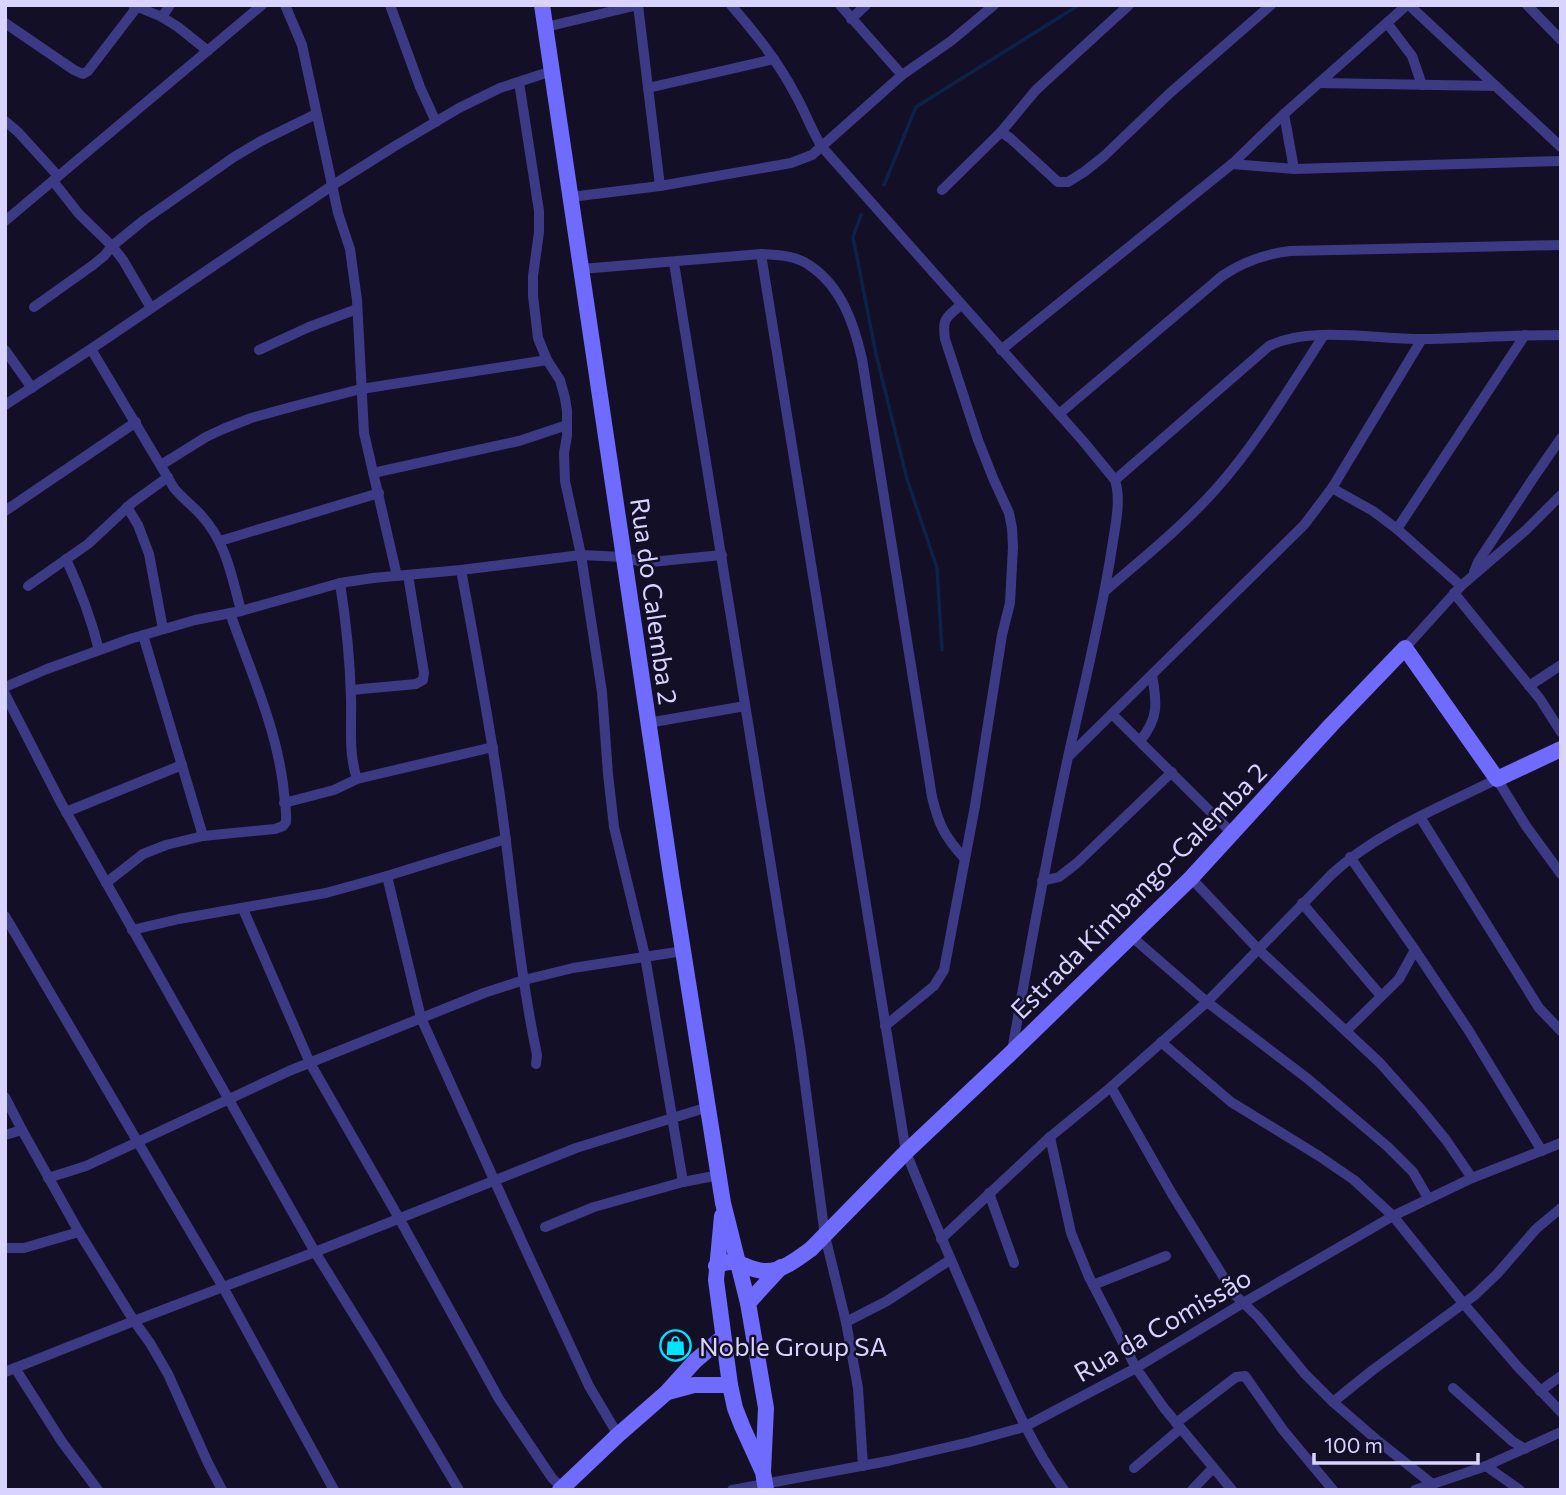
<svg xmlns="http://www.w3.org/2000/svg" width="1566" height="1495" viewBox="0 0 1566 1495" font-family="Commissioner,sans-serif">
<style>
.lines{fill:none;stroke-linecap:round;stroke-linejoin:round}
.stream{stroke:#0c2248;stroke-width:3.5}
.minor{stroke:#3d3a85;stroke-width:10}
.secondary{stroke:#6f6bff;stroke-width:16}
.labels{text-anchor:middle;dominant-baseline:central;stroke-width:5;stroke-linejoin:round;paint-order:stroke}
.street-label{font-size:26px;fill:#d9d4ff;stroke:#130f26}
.poi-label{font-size:26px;fill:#d9d4ff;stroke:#130f26;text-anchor:start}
</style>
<rect width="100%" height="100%" fill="#130f26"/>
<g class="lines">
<g class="stream">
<path d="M884,185L916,107L1079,5"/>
<path d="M861,215L853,237L876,354L907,479L937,568L942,650"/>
</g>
<g class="minor">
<path d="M133,5L162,17L178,27L208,51"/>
<path d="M285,5L302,45L338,213L350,249L357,300L364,433L397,576"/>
<path d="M390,5L420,87L436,122"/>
<path d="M731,5C755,33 778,61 795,94C805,111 811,130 822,147L1083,441L1115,480C1122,502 1114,531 1111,554C1100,622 1083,690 1068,757C1047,855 1029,953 1012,1051"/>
<path d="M840,5L902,75"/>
<path d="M1409,5L1561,147"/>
<path d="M1527,5L1561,40"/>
<path d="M162,17L170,5"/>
<path d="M851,19L866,5"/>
<path d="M5,23L74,70L83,74L88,71L137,7"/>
<path d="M1387,23L1412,56L1422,85"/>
<path d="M546,27L638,5L660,186"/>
<path d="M519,82L539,211V232L533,276V296L538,338L547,360L560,380L565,398L567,411V436L564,453L565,481L581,555L602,692L608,774L614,827L645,956L683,1182"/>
<path d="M1319,83L1495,86"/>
<path d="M648,88L774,59"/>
<path d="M1284,114L1294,169"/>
<path d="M5,121L18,132L58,176"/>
<path d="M1001,132L1036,90L1129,5"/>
<path d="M1232,164L1294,169L1561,161"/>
<path d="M53,181L79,214L112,246L123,260L151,308"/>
<path d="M942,190L1001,132L1010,138L1058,182H1068L1084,172L1103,157L1170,93L1271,5"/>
<path d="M571,197L660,186L791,163L812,155L902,75L951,41L994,5"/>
<path d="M5,221L262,5"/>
<path d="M761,254L906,1152C930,1213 957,1273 983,1334C1007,1388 1029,1442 1064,1490"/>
<path d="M674,263L800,1046L825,1236L846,1322L858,1388L863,1466"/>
<path d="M581,269L761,254C777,255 795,255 809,265C841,286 854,323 862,359L932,797C939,826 945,837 965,859"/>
<path d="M34,307L93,265L104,256L112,246L144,220L234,157L261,141L316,114"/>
<path d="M91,349L174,488C182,498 192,505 201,515C226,542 232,577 241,611"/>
<path d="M5,350L32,388"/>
<path d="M259,350L309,327L357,309"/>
<path d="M1001,350L1232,164L1284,114L1407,5"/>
<path d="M5,405L91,349L333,185L395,146L459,108L500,88L552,71"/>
<path d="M1059,414L1222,276C1243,262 1264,254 1290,251L1561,245"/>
<path d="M161,465L206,437L223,429L251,418L306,403L361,389L547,360"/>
<path d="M373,473L519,441L567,425"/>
<path d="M1115,480L1269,346C1310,325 1379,340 1425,339C1470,338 1515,335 1561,335"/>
<path d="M1332,488L1373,511L1397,529L1461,586"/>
<path d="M127,507L138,525L149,554L163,629"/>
<path d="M5,511L136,422"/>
<path d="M1397,529L1525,335"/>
<path d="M220,541L379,493"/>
<path d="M66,559C80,589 91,618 99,650"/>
<path d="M461,570C475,645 489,720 500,796C512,882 519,970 537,1055L536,1064"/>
<path d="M1474,572L1478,562L1534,477L1561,438"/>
<path d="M340,583C346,621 350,659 351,698C352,725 348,752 357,779L493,747"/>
<path d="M28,586L88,544L132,503L168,477"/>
<path d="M1105,591C1143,558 1182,527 1216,489C1257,443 1290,387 1324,335"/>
<path d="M1454,593L1540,699L1561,732"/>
<path d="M143,635L203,836"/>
<path d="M1405,648L1461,586L1526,530L1561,495"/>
<path d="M1529,686L1561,665"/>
<path d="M5,687L47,669L130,639L195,620L241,611L340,583L373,578L461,570L581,555L624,557L638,561L651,562L722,555"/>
<path d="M351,690L416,684L423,680L424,673L408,575"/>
<path d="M5,694L60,801L315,1252L377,1352L459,1490"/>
<path d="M1112,714L1232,833"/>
<path d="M648,723L745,706"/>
<path d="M1140,741C1159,718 1157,703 1152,675"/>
<path d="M1069,756L1304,525L1332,488L1422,339"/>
<path d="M284,803L334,790L357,779"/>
<path d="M66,812L182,765"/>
<path d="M1420,817L1539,1008L1561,1031"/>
<path d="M1350,857L1415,950L1469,1031L1542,1151"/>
<path d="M387,876L421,1018L524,1246L589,1386L618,1435"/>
<path d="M1191,878L1258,949L1380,1063L1420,1108L1446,1140L1472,1178"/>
<path d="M1042,881L1059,877L1077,863L1172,772"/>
<path d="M106,883L143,854L166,845L203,836L275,829L283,826L286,822C287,810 284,797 283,784C275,724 250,670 230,613"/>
<path d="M1302,903L1381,996"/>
<path d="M243,909L310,1063L399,1218L499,1399L552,1478L562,1488"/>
<path d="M5,916L223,1287L334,1490"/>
<path d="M132,930L179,919L326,893L387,876L506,839"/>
<path d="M1132,937L1207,1002L1308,1079L1388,1147L1413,1172L1428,1198"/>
<path d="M885,1026L934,986L944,970L975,806L1002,635L1010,603L1013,547L1012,528L1009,513L993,478L978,440L945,339C942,319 946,317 961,305"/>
<path d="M1346,1031L1399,979L1415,950"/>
<path d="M1161,1042L1231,1102L1319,1156L1354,1180L1393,1216L1463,1303L1518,1367L1561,1412"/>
<path d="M1111,1087L1172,1194L1234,1294L1258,1317L1305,1374L1333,1402L1378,1441L1431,1483"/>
<path d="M5,1097L22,1130L79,1232L134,1321L150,1343L168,1374L208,1463L222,1490"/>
<path d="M5,1135L22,1130"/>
<path d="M1050,1137L1071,1233L1089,1277L1136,1368L1164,1408L1232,1490"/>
<path d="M48,1178L86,1166L289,1071L484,993L524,980L573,968L683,951"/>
<path d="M989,1193L1014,1263"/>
<path d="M545,1227L594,1207L683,1182L719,1175"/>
<path d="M941,1239L1050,1137L1111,1087L1207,1002L1332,874C1379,831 1441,807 1497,779L1526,826L1561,874"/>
<path d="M5,1248H24L79,1232"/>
<path d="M1093,1285L1166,1256"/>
<path d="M846,1322L887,1301L950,1260"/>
<path d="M15,1368L62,1442L98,1490"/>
<path d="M5,1372L134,1321L315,1252L576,1148L708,1107"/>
<path d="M1453,1388L1512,1441L1525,1449"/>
<path d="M1540,1391L1561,1376"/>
<path d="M1333,1402L1374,1369L1475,1295L1497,1274L1536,1229L1561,1208"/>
<path d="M1176,1423L1236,1377L1245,1376L1283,1430L1333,1490"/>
<path d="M1486,1466L1520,1490"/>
<path d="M1134,1468L1180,1429"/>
<path d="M732,1490L888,1461L970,1442L1024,1427L1136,1368L1243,1303L1393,1216L1472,1178L1561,1143"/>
<path d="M1192,1490L1213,1468"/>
<path d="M1415,1490L1486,1466L1561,1432"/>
</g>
<g class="secondary">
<path d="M542,5L671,875L723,1203L748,1303L766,1408L763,1472L766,1490"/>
<path d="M722,1216L716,1280L730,1385L735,1408L742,1426L762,1470"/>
<path d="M716,1266C739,1255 743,1270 765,1271C781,1272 799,1258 811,1249L906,1152L1011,1053L1191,878L1332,724L1405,648L1497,779L1561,749"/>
<path d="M748,1303L781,1267"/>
<path d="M668,1392L694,1385H730"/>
<path d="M560,1490L618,1435L666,1393L695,1361L723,1337"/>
</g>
</g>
<defs>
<symbol id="shop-ring" viewBox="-11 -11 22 22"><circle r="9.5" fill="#130f26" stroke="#00e5ff" stroke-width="1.5"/><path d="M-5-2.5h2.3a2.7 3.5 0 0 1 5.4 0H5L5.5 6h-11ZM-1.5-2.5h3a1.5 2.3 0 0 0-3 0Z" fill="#00e5ff"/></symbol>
</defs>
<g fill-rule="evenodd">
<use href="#shop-ring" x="658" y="1328" width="35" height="35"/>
</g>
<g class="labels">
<g class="street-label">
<text transform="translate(655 601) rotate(82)">Rua do Calemba 2</text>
<text transform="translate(1138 890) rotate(-45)">Estrada Kimbango-Calemba 2</text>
<text transform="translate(1162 1324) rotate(-30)">Rua da Comissão</text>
</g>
<g class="poi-label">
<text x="699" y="1345">Noble Group SA</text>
</g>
</g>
<rect width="1566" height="1495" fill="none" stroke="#d9d4ff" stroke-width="14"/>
<path d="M1314 1453v10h164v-10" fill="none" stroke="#d9d4ff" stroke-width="3.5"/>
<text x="1324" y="1453" font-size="21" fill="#d9d4ff" stroke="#130f26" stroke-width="5" paint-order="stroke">100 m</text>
</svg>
